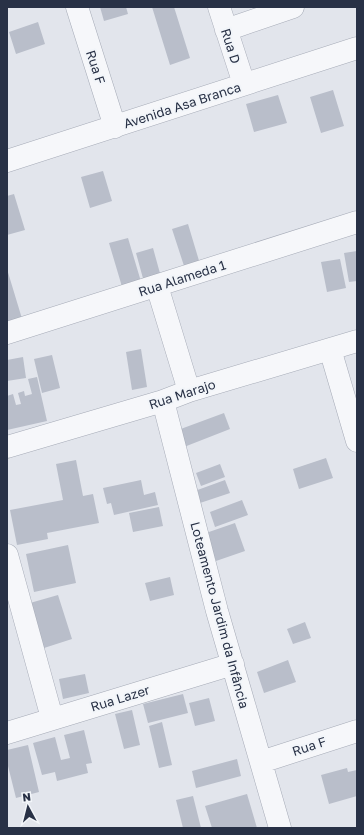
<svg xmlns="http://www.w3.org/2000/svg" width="364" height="835" font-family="'Golos Text',sans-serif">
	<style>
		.building { fill: #b9beca }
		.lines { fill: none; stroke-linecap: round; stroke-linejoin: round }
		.minor-casing { stroke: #a6abb7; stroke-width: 23 }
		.minor { stroke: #f6f7fa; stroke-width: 22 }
		.labels { text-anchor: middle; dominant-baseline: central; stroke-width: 4; stroke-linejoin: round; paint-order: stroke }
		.street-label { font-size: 13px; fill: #283146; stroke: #f2f5f9 }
	</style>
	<rect width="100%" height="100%" fill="#e2e5ec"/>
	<path class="building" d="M100,7h26l2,7 -24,7z
		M152,7h22l16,51 -20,7z
		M38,22l7,22 -29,10 -7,-22z
		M333,90l11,36 -23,7 -11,-36z
		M278,95l9,28 -33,9 -8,-28z
		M103,171l9,30 -22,7 -9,-31z
		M14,194l11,36 -18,5v-39z
		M188,224l12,40 -15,5 -13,-40z
		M128,238l14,47 -19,5 -14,-47z
		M153,248l8,29 -17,5 -8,-29z
		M357,251v30l-8,1 -5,-29z
		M340,259l6,29 -19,4 -6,-30z
		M7,269l16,53 -16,4z
		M141,349l6,38 -15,3 -6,-38z
		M52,355l8,33 -18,5 -8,-34z
		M23,357l3,21 -19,3v-21z
		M37,377l10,44 -40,9v-34l6,-2 3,11 5,-1 -3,-11 6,-2 1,5 7,-2 -4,-15z
		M224,413l6,16 -46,18 -6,-17z
		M326,458l7,20 -34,11 -6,-20z
		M76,460l7,36 10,-2 6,29 -52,10 1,6 -31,6 -7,-35 53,-10 -7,-36z
		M220,464l5,13 -24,9 -5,-13z
		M141,480l3,15 11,-3 3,13 -44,10 -3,-12 -4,1 -4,-16z
		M225,480l5,13 -33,11 -5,-12z
		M242,500l6,15 -33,12 -5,-15z
		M159,507l4,19 -30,6 -4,-19z
		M235,523l10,28 -29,10 -10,-28z
		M68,545l8,38 -42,9 -8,-38z
		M170,577l4,18 -24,6 -5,-18z
		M58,595l14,44 -28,9 -14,-45z
		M305,622l6,16 -18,6 -6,-15z
		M288,660l8,22 -32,11 -7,-21z
		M85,674l4,19 -26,6 -4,-20z
		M183,694l5,19 -40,10 -5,-19z
		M209,698l6,23 -20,5 -6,-23z
		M132,710l8,35 -16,4 -9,-35z
		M162,722l10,43 -13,3 -10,-42z
		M84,730l8,33 -6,1 2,9 -31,8 -2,-9 -13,3 -9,-32 22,-6 6,23 9,-2 -6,-23z
		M28,745l11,47 -23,6 -9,-36v-12z
		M237,759l4,17 -45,12 -4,-17z
		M347,768l1,4 9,-2v26l-28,8 -8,-29z
		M247,794l10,34h-45l-7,-22z
		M193,796l8,32h-18l-7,-28z"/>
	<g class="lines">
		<defs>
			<path id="minor" d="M77,7l38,120
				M219,7l25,77
				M226,30l67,-23
				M7,161l350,-113
				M157,286l32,105
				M7,333l350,-111
				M330,349l27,92
				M163,401l54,210 63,217
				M7,447l156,-46 26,-10 168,-50
				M7,555l45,163
				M7,733l226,-69
				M261,762l96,-31"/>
		</defs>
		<use href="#minor" class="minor-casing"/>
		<use href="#minor" class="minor"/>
	</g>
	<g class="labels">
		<g class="street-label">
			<text transform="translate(231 46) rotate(72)">Rua D</text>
			<text transform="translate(96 67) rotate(72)">Rua F</text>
			<text transform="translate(182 105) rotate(-18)">Avenida Asa Branca</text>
			<text transform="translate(182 278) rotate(-18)">Rua Alameda 1</text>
			<text transform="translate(182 394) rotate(-18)">Rua Marajo</text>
			<text transform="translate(220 615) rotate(75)">Loteamento Jardim da Infância</text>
			<text transform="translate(120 698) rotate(-17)">Rua Lazer</text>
			<text transform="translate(309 746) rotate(-18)">Rua F</text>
		</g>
	</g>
	<rect width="364" height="835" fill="none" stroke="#283146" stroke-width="16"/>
	<g transform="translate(28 807) rotate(353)" stroke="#f2f5f9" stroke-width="3" paint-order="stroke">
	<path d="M0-3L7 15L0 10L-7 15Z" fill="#283146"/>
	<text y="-6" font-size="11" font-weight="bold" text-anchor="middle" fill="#283146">N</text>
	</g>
</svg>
